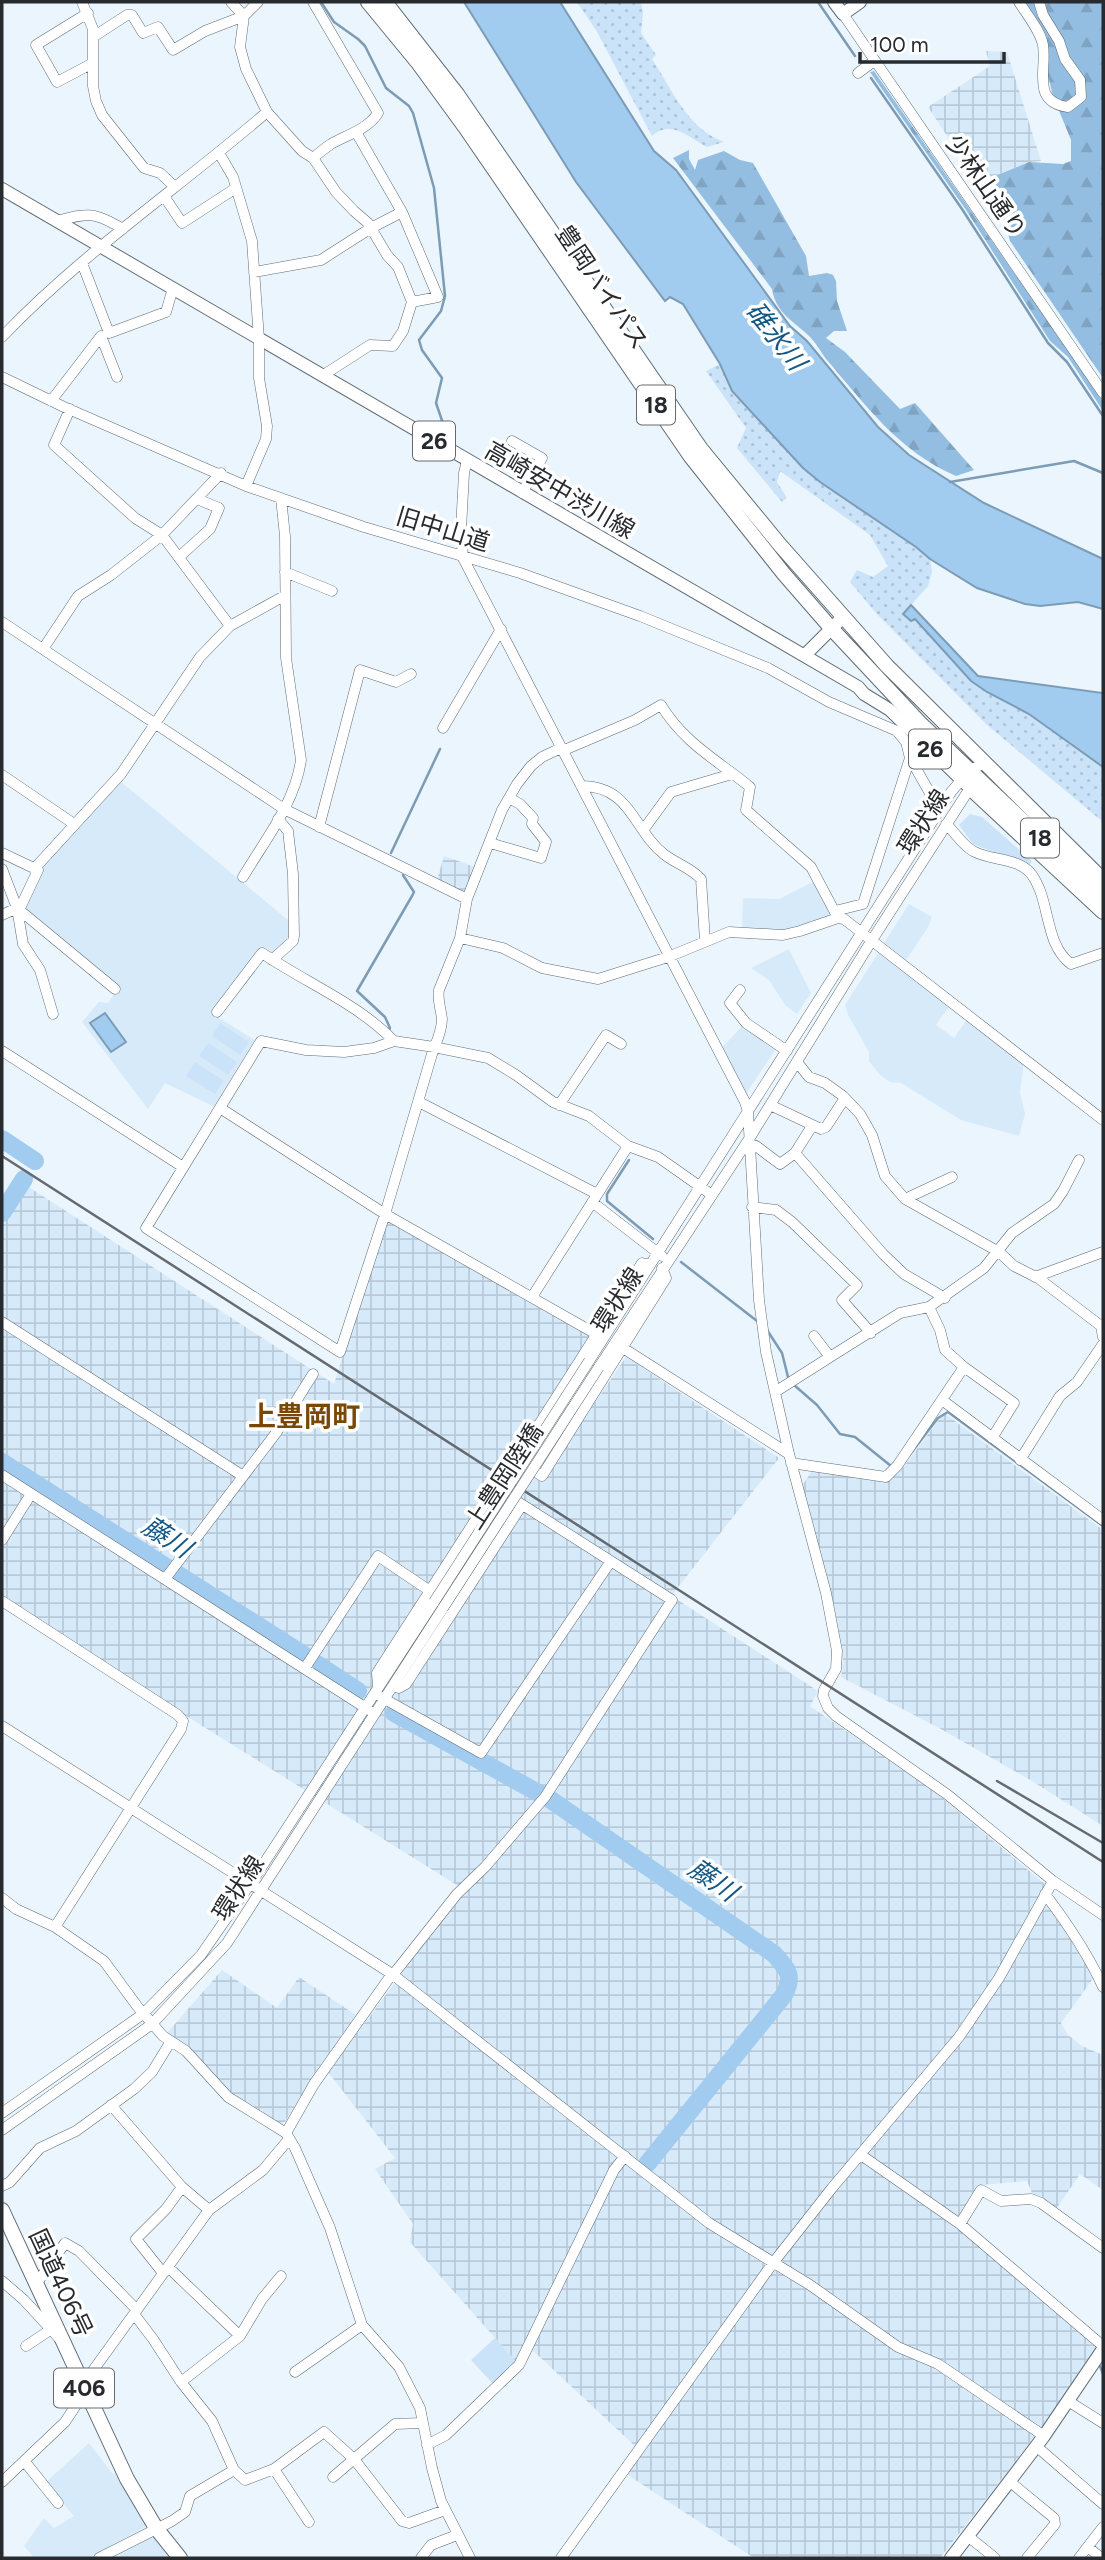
<svg xmlns="http://www.w3.org/2000/svg" width="1105" height="2560" font-family="Figtree,'Noto Sans JP',sans-serif">
	<style>
		.built { fill: #d7eafa }
		.industrial { fill: url(#industrial-grid) }
		.grass { fill: url(#grass-dots) }
		.forest { fill: url(#forest-firs) }
		.green { fill: #cbe3f8 }
		.water { fill: #a1ccf0; stroke: #7c9cb6; stroke-width: 2 }
		.lines { fill: none; stroke-linecap: round; stroke-linejoin: round }
		.stream { stroke: #7c9cb6; stroke-width: 2.5 }
		.river { stroke: #a1ccf0; stroke-width: 18 }
		.minor-casing { stroke: #616c75; stroke-width: 11 }
		.major-casing { stroke: #616c75; stroke-width: 14 }
		.highway-casing { stroke: #616c75; stroke-width: 16 }
		.minor { stroke: #fff; stroke-width: 10 }
		.major { stroke: #fff; stroke-width: 12 }
		.highway { stroke: #fff; stroke-width: 14 }
		.rail { stroke: #656a70; stroke-width: 2.5 }
		.minor-bridge-casing { stroke: #616c75; stroke-width: 11; stroke-linecap: butt }
		.minor-bridge { stroke: #fff; stroke-width: 10 }
		.labels { text-anchor: middle; dominant-baseline: central; stroke-width: 7; stroke-linejoin: round; paint-order: stroke }
		.shield { fill: #fff; stroke: #686b6d; stroke-width: 2 }
		.shield-label { font-size: 23px; font-weight: bold; fill: #272b2f }
		.street-label { font-size: 24px; fill: #272b2f; stroke: #fff }
		.water-label { font-size: 26px; font-style: italic; fill: #145885; stroke: #fff }
		.quarter-label { font-size: 28px; font-weight: bold; fill: #7b4705; stroke: #fff }
	</style>
	<defs>
		<pattern id="industrial-grid" width="8" height="8" patternUnits="userSpaceOnUse" patternTransform="scale(1.75)"><rect width="8" height="8" fill="#d7eafa"/><path d="M0 4h8M4 0v8" fill="none" stroke="#b9c9d7"/></pattern>
		<pattern id="grass-dots" width="8" height="8" patternUnits="userSpaceOnUse" patternTransform="scale(1.75)"><rect width="8" height="8" fill="#cbe3f8"/><path d="M2 2h.1M6 6h.1" fill="none" stroke="#aec3d5" stroke-width="1.8" stroke-linecap="round"/></pattern>
		<pattern id="forest-firs" width="22" height="20" patternUnits="userSpaceOnUse" patternTransform="scale(1.75)"><rect width="22" height="20" fill="#93bee1"/><path d="M5 1l3.5 6h-7zM16 11l3.5 6h-7z" fill="#7fa3c1"/></pattern>
	</defs>
	<rect width="100%" height="100%" fill="#ebf5fd"/>
	<path class="built" d="M120,781l168,139 2,15 -7,10 -10,9 -10,-6 -50,66 43,27 -41,66 -50,-24 -17,26 -66,-87 17,-20 9,1 10,-14 -91,-76 -2,-8 18,-35 -4,-2z
		M817,880l16,36 -51,16 -40,-3 1,-31 36,1z
		M909,904l23,13 -5,12 -21,31 -22,-17z
		M789,949l22,44 -14,21 -12,-9 -16,-25 -18,-12z
		M880,950l71,54 -15,21 18,13 14,-20 56,43 -4,31 5,22 -6,22 -58,-16 -60,-37 -11,-1 -10,-7 -11,-14v-9l-21,-37 -3,-10z
		M743,1025l33,24 -31,46 -25,-45z
		M89,2443l24,31 5,-3 28,50 -1,6 -57,31h-54l-10,-12 20,-28 10,10 20,-12 -29,-33z
		M155,2534l18,24h-51l-4,-5z"/>
	<path class="industrial" d="M986,51l21,1 34,109 -12,1 -36,15 7,27 -5,5 -67,-102 62,-41z
		M444,856l31,11 -10,25 -4,1 -24,-13z
		M24,1184l310,200 52,-165 204,117 -79,123 30,22 85,-124 153,101 -110,141 -131,199 -78,89 -272,-170 -186,-121v-376z
		M944,1413l159,117v296l-71,-45 -93,-53 -98,-51 2,-16 -1,-15 -12,-59 -28,-101 11,-17 70,12 15,-7z
		M678,1600l140,91 -8,15 124,85 112,94 49,91 -34,47 7,12 14,11 21,9v135l-23,-16 -24,35 -22,-11 -7,-17 -46,4 -23,35 129,115 3,9 6,2 -52,79 -104,133h-186l-126,-83 7,-29 -106,-99 -10,18 -109,-123 3,-18 -38,-55 20,-11 -67,-86 131,-175 87,-94z
		M222,1970l55,38 22,-31 57,38 -40,56 -31,51 -5,1 -52,-31 -41,-45 -12,-9h-4l-3,-6z"/>
	<path class="grass" d="M577,2h64l2,11 -2,20 15,22 -4,4c21,32 35,69 72,83l-17,5c-19,-10 -36,-28 -55,-11l-56,-106z
		M720,364l12,28 71,76 69,50 44,29 14,12 2,13 -4,14 -24,27 11,6 56,62 58,33 74,53v55l-117,-98 -110,-111 -26,-31 7,-12 16,7 15,-11 -18,-31 -90,-64 -3,11 10,16 -5,4 -45,-54 9,-20 -40,-57z"/>
	<path class="forest" d="M1024,2h79v376l-93,-137 -17,-64 36,-15 34,2 8,-3v-21l-18,-44 -6,-24 -1,-29z
		M874,71l228,329 1,11 -35,-54 -18,-16 -84,-131 -96,-138z
		M689,150v9l6,11 3,-10 26,-9 16,9 13,3 53,93 3,20 18,-3 6,2 3,6 1,20 10,30h-13l-8,7 19,14 55,57 15,-6 59,67 -18,6c-58,-25 -90,-71 -130,-117 -5,-7 -10,-16 -16,-22 -16,-16 -34,-23 -38,-48l-99,-131z"/>
	<path class="green" d="M970,814l12,3 50,44 -3,5 -56,-22 -14,-19z
		M220,1023l29,19 -9,13 -28,-19z
		M208,1043l29,19 -9,13 -29,-19z
		M195,1062l29,19 -9,13 -29,-18z
		M495,2338l22,25 -22,23 -24,-26z"/>
	<path class="water" d="M464,2h96l94,149 22,19 114,156 17,15 71,86 31,28 75,48 119,56v50l-25,-7 -38,4 -15,-2 -48,-16 -47,-29 -14,-12 -96,-65 -17,-14 -71,-77 -12,-27 -37,-60 -13,-7 -5,4 -89,-119z
		M911,605l67,71 125,17v74l-74,-53 -42,-22 -16,-11 -56,-62 -4,2 -8,-7z
		M105,1013l21,29 -15,10 -21,-29z"/>
	<g class="lines">
		<path class="stream" d="M321,2l13,20 24,17 7,7 21,42 23,18 4,7 21,75 11,108 -4,15 -22,29 3,10 20,28 -6,25 12,35
			M818,2l37,54
			M871,78l91,131 86,134 19,19 36,54
			M950,482l124,-21 29,12
			M391,853l49,-104
			M388,1031l2,-3 -5,-11 -28,-26 55,-95 2,-4 -11,-17
			M629,1160l-22,34v7l46,38
			M681,1262l76,59
			M767,1330l15,23 7,28
			M794,1385l23,20 23,29 15,3 36,29
			M911,1453l27,-35 10,-6 155,114
			M1100,2366l3,8"/>
		<path class="river" d="M2,1139l33,22
			M2,1213l22,-34
			M2,1462l302,193
			M317,1664l41,27
			M394,1713l157,87 223,154c14,16 20,21 10,41l-137,169"/>
		<defs>
			<path id="minor" d="M82,2l11,27v57l3,15 6,14 42,53 16,5 15,14
				M258,2l-14,14 -4,31 6,22 21,43 35,39 11,7 23,34 18,19 14,12 19,32 11,12 14,35 -9,29 -10,15 -23,-1 -48,31
				M313,2l65,111c-10,16 -31,22 -47,31 -6,4 -12,9 -18,14
				M1019,2c8,13 21,28 24,43 4,25 -12,57 25,62l13,-10 -1,-17 -15,-21 -6,-18 -16,-26 -4,-13
				M88,13l-52,32 21,37 36,-19
				M843,14l260,379
				M93,37l34,-22h5l11,18 15,-6 15,23 32,-19 39,-15 -13,-14
				M858,73l16,-12
				M356,132l46,80 36,85 -26,5
				M219,153l14,24 19,64 7,98v39l8,48 -1,13 -20,47
				M164,196l18,27 54,-35
				M56,221c33,-8 37,-10 67,8
				M82,263l27,70 57,-21 7,-24
				M254,272l67,-12 50,-32 31,-16
				M2,337c80,-84 177,-149 265,-225
				M2,377l62,30 182,79 118,41 156,46 120,43 128,52 61,34 68,29 9,11 4,16 25,44 7,4
				M51,401l50,-65 16,41
				M70,409l-16,36 81,73 27,17 68,91
				M512,441l30,17 -20,35
				M467,460l-3,13 -3,56 2,29 282,544 3,10 11,188 7,52 23,102 37,139 11,58 -1,18 -12,21 -1,6 5,12 8,8 112,79 105,86 50,34
				M179,557l31,-28 9,-21 -22,-9
				M285,572l47,19
				M2,622l282,187 183,90
				M43,649l35,-53 33,-21 51,-40 59,-62
				M443,728l58,-99
				M561,748l-19,9 -11,9 -14,18 -15,26 -35,89 -7,39 -21,52c-2,10 2,19 3,29 0,12 -6,24 -10,35l-47,160 -45,138 -194,-124 115,-187 45,9 38,2 30,-4 20,-7 40,6 54,11 28,17 37,27 36,14 39,30 30,11 54,38
				M562,751l73,-31 26,-15c23,38 56,55 89,82l-4,23 65,57 27,51
				M2,775l72,49
				M581,786c51,0 52,45 84,69 12,9 26,13 36,24l4,62
				M946,824c9,8 16,21 27,27 17,10 46,6 59,24 19,27 12,69 39,89l32,-11
				M319,827l41,-157 36,12 15,-8
				M644,829l27,-37 61,-18
				M490,843l51,15 5,-16 -14,-18 1,-6 -13,-14 -11,-6
				M2,853l36,17 -17,36 -19,9
				M2,869l15,39 6,36 17,26 13,44
				M34,869l87,-95 79,-117 30,-31 54,-30
				M243,877c22,-37 52,-74 58,-117l-15,-102 -1,-122 -4,-38
				M17,908l98,81
				M835,911l28,-7 47,-146
				M460,938l43,10 39,20 56,11 70,-22 61,-25 54,3 17,-4 38,-13 6,1 259,201
				M272,960l21,-19 1,-5 -1,-62 -5,-43 -10,-12
				M740,990l-10,13 16,20 41,28
				M217,1012l45,-59c44,30 95,50 132,88
				M2,1051l181,116
				M797,1062l12,15 16,6 18,13 17,18 12,21 13,41 20,23 94,53 15,14 24,12 63,48 2,11
				M419,1102l178,92
				M559,1105l47,-70 15,9
				M770,1105l51,24 5,-2 19,-29
				M220,1108l165,106 211,120
				M749,1151l7,-5 24,18 15,-11 17,-27
				M795,1153l88,101 21,20 41,24
				M905,1199l47,-22
				M592,1202l70,54
				M752,1207l24,3 16,12 65,63 -15,15 29,33
				M650,1265l-8,-2 -125,196 25,17 124,-198 -4,-10
				M1035,1277l68,-25
				M532,1297l96,-151
				M929,1307l11,23 5,20 19,17 50,36 -22,35
				M2,1322l241,154
				M814,1336l16,21 70,-44 29,-6 55,-39 28,-35 42,-29 9,-13 16,-31
				M623,1348l166,106
				M589,1361l362,-569 18,-21 15,-8
				M599,1367l150,-228 123,-199 100,-155
				M775,1392l55,-35
				M942,1400l161,120
				M1020,1460l40,-64 17,-14 26,-38
				M791,1463l95,14 11,-11 67,-99
				M2,1475l367,235
				M2,1540l29,-46
				M165,1579l111,-146 37,-59
				M2,1601l176,114 5,6 -2,8 -126,198
				M305,1668l73,-112 52,35
				M393,1686l6,2 7,-4 116,-179
				M381,1697l100,56 130,-192
				M2,1726l390,248 317,249 101,62 88,62 40,17 106,72
				M1045,1894c22,29 43,60 58,93
				M2,1898l14,11 39,18 49,34 33,45 26,30 23,15 42,46 58,36 9,15 35,80 32,97 37,42 21,41 12,60 9,33 29,57
				M111,2105l71,82 27,23
				M2,2113l141,-99 58,-59 58,-84 175,-269
				M2,2130l150,-106 75,-81 216,-335
				M286,2133l28,-49 78,-110 4,-3 61,-77 28,-27 60,-70 127,-197 -176,-112 -119,185 1,13
				M861,2155l99,69 143,122
				M2,2186l8,-4 30,-34 36,-17 58,-42 18,-17 19,-31
				M960,2224l21,-34 20,11 30,-2 10,4 62,45
				M168,2267l72,69
				M163,2273l-27,-34 30,-30 16,-22
				M2,2281l22,19 34,37
				M34,2282l5,-2 26,-37 14,8 58,59
				M134,2314l19,25 28,43 31,39 22,49 11,10 29,-11 50,-37 30,27 48,62 7,2 36,-13
				M26,2346l24,-16
				M295,2372l67,-47
				M81,2380l8,-4 120,-166 54,-40 26,-31
				M181,2382l59,-46 22,-37 19,-23
				M1068,2401l35,22
				M427,2445l19,-10 73,-70 95,-195 11,-14
				M1036,2446l67,58
				M25,2462l33,41
				M274,2469l35,53
				M333,2477l62,-53 27,-1
				M1009,2481l45,37 1,6 -28,34
				M2,2482l63,-60 21,-32
				M969,2537l26,21
				M1088,2547l13,11
				M99,2558l73,-37 13,-9 5,-16 44,-26
				M421,2558l10,-13 26,-10
				M561,2558l212,-295 59,-75 127,-151 40,-59 54,-97
				M1079,2558l24,-31"/>
			<path id="major" d="M834,2l9,12 17,-12
				M2,189l856,498 6,7 26,16 80,78
				M805,655l38,-38
				M951,2558l93,-122 59,-87"/>
			<path id="highway" d="M368,2l51,62 46,63 226,330 93,117 47,54 89,95 183,174
				M385,2l72,92 244,355 79,96 107,121 216,214
				M970,788l133,124
				M2,2210l125,269 29,49 24,30"/>
		</defs>
		<use href="#minor" class="minor-casing"/>
		<use href="#major" class="major-casing"/>
		<use href="#highway" class="highway-casing"/>
		<use href="#minor" class="minor"/>
		<use href="#major" class="major"/>
		<use href="#highway" class="highway"/>
		<path class="rail" d="M2,1156l1101,706
			M997,1781l106,62"/>
		<defs>
			<path id="minor-bridge" d="M434,1602l155,-241
				M443,1608l156,-241"/>
		</defs>
		<use href="#minor-bridge" class="minor-bridge-casing"/>
		<use href="#minor-bridge" class="minor-bridge"/>
	</g>
	<g class="labels">
		<g class="shield">
			<rect x="637" y="385.5" width="38" height="39" rx="5"/>
			<rect x="413" y="421.5" width="42" height="39" rx="5"/>
			<rect x="909" y="729.5" width="42" height="39" rx="5"/>
			<rect x="1021" y="818.5" width="38" height="39" rx="5"/>
			<rect x="54" y="2368.5" width="60" height="39" rx="5"/>
		</g>
		<g class="shield-label">
			<text x="656" y="405">18</text>
			<text x="434" y="441">26</text>
			<text x="930" y="749">26</text>
			<text x="1040" y="838">18</text>
			<text x="84" y="2388">406</text>
		</g>
		<g class="street-label">
			<text transform="translate(986 186) rotate(55)">少林山通り</text>
			<text transform="translate(602 287) rotate(56)">豊岡バイパス</text>
			<text transform="translate(560 490) rotate(30)">高崎安中渋川線</text>
			<text transform="translate(443 529) rotate(17)">旧中山道</text>
			<text transform="translate(923 822) rotate(-57)">環状線</text>
			<text transform="translate(617 1300) rotate(-57)">環状線</text>
			<text transform="translate(504 1476) rotate(-57)">上豊岡陸橋</text>
			<text transform="translate(238 1888) rotate(-57)">環状線</text>
			<text transform="translate(61 2283) rotate(65)">国道406号</text>
		</g>
		<g class="water-label">
			<text transform="translate(776 336) rotate(52)">碓氷川</text>
			<text transform="translate(167 1537) rotate(33)">藤川</text>
			<text transform="translate(713 1880) rotate(35)">藤川</text>
		</g>
		<g class="quarter-label">
			<text x="304" y="1416">上豊岡町</text>
		</g>
	</g>
	<rect width="1105" height="2560" fill="none" stroke="#272b2f" stroke-width="7"/>
	<path d="M860 52v10h144v-10" fill="none" stroke="#272b2f" stroke-width="3.5"/>
	<text x="870" y="52" font-size="21" fill="#272b2f" stroke="#ffffff" stroke-width="5" paint-order="stroke">100 m</text>
</svg>
